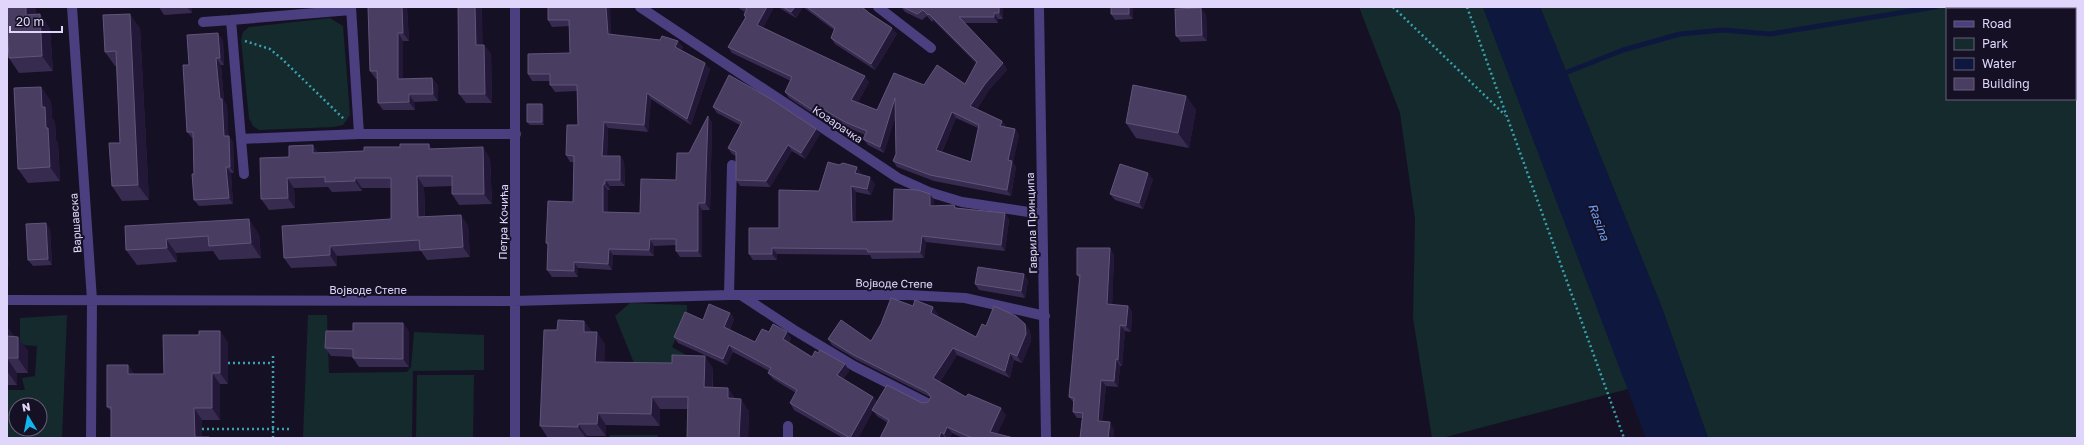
<svg xmlns="http://www.w3.org/2000/svg" width="2084" height="445" font-family="'Golos Text',sans-serif">
	<style>
		.green { fill: #142a2d; fill-rule: evenodd }
		.water { fill: #0e183f }
		.lines { fill: none; stroke-linecap: round; stroke-linejoin: round }
		.stream { stroke: #0e183f; stroke-width: 5 }
		.path { stroke: #38a3ae; stroke-width: 2.5; stroke-dasharray: 2 3; stroke-linecap: butt }
		.minor { stroke: #4b3f7f; stroke-width: 10 }
		.wall { fill: #382b50; fill-rule: evenodd }
		.shaded-wall { fill: #231837 }
		.building { fill: #4a3d62; stroke: #61557a; fill-rule: evenodd }
		.labels { text-anchor: middle; dominant-baseline: central; stroke-width: 4; stroke-linejoin: round; paint-order: stroke }
		.street-label { font-size: 11px; fill: #e0d6fc; stroke: #161024 }
		.water-label { font-size: 12px; font-style: italic; fill: #6ba0f4; stroke: #161024 }
	</style>
	<rect width="100%" height="100%" fill="#161024"/>
	<path class="green" d="M1359,7h124l145,382 -186,49h-10l-19,-120 2,-99 -15,-106z
		M1540,7h537v431h-369l-46,-130zM1947,9h128v90h-128z
		M330,18l13,8 7,89 -7,10 -10,2 -74,3 -6,-4 -4,-8 -8,-78 2,-8 6,-5z
		M630,303l57,2v10l-15,32 14,8 -10,14 -40,-1 -21,-52z
		M67,315l-5,123h-55v-48h18l-3,-12 13,-2 2,-30 -17,-1v-27zM16,405h24v24h-24z
		M308,315h19l2,58 78,-1 4,-5 3,-35 70,3v35l-71,1 -1,67h-109z
		M417,375h57l-1,63h-57z
		M610,435h48v3h-48z"/>
	<path class="water" d="M1483,7h57l122,301 46,130h-62z"/>
	<g class="lines">
		<path class="stream" d="M1560,75l63,-25 57,-16 43,-4 47,4 165,-27"/>
		<path class="path" d="M1393,7l112,108
			M1467,7l157,431
			M245,41l25,8 12,10 63,61
			M228,363h45
			M202,429h87
			M273,438v-84"/>
		<path class="minor" d="M72,7l20,293 -1,138
			M351,7l8,127h157
			M640,7l258,171 31,14 33,10 80,12
			M878,7l53,41
			M1039,7l7,431
			M351,10l-120,10 10,119 118,-5
			M203,22l28,-2
			M241,139l3,35
			M729,295l3,-130
			M741,295l53,35 60,36 75,38
			M7,300l507,1 215,-6h179l57,3 80,18
			M515,438v-431
			M788,438v-12"/>
	</g>
	<path class="wall" d="M35,7l1,8 4,-1 10,15 3,42 -34,2 -10,-15z
		M159,7h32l1,6 -28,2z
		M368,7h42h-3l2,34h-6v38l29,-1 6,8v15l-24,1 1,8h-32l-5,-7 -1,-24h-1l-6,-8z
		M458,7h24v38h2l7,9 1,49h-26l-7,-9z
		M548,7l64,28 71,12 -2,3 29,19 -19,56 -40,-26 -3,33 -40,-4 -1,28h13l4,6 1,24h-15v4h-2v22l32,1 36,-33 13,-27 23,-31 -2,88h-8v47h-22l-4,-6v-6l-22,1v10l-41,-1 -1,15 -34,-2v9h-26l-5,-7 1,-24 -2,-3 27,-41 1,-40h-4l-4,-7 12,-30 -1,-34 -22,1 -5,-7v-4h-18l-4,-7 42,-21v-27l-18,1 -4,-7z
		M738,7h36l-11,20 106,55 -11,20 19,8 47,-25 41,-1 11,-21 -43,-43 -1,2 -5,-6 -5,4 -17,-8 -4,-5h102v12h-5v4h-34l39,40 4,7 -18,20 -12,19 25,12 4,6 9,2 4,6 -6,27 3,5 -5,29 -77,-15 -37,-14 -4,-6 3,-7 -1,-37 -11,36 -16,-8 -5,-6 2,-4 -14,-6 -21,-12 -3,6 -38,-25 -4,-6 6,-11 -59,-28 -4,-6 17,-29 -1,-3 1,-3 -5,-3zM956,118l22,10 -7,34 -29,-10z
		M778,7h84l35,27 -22,36 -40,-26 -4,-6 3,-8 -31,-23 -7,11z
		M1133,7v12l-18,1 -4,-6z
		M1206,14l1,27 -26,1 -5,-6z
		M140,28l9,172 -27,1 -10,-15 8,-43 -4,-77h-1l-10,-14z
		M223,40l1,25h-3l3,36 3,4 1,31 5,6 1,31h-3l2,31 -34,2 -5,-6v-26l-1,-36h-1l-5,-6 2,-67z
		M41,87l10,15 1,16 3,4 1,18 2,3 2,38 -32,2 -10,-14z
		M1186,96l10,14 -7,38 -53,-10 -10,-15z
		M542,104l2,3v18h-14l-3,-3z
		M713,107l107,27 -15,25 -13,-8 -22,36 -30,-1 -4,-6v-24l-4,-2 -4,-6 12,-23 -23,-12z
		M429,144l3,5 58,9 2,46 -33,1 -7,-11v-8l-28,1 1,30 43,8 2,32 -43,3 -6,-9 -84,5v10l-46,2 -7,-10 107,-39v-31h-29v3l-30,1 -4,-5 -34,1 1,20 -26,2 -8,-11 28,-42 29,-4 46,-2z
		M862,174l-1,1 14,9 -4,11 -15,-3v29h37l41,-21v6l20,-1 3,3 48,5 4,7 -4,31 -79,-9 -2,16 -52,1 -2,-4 -93,-1v6h-24l-4,-6 30,-26 40,-37z
		M1153,179l-10,30 -28,-9 -5,-6z
		M125,226l134,8 2,24 -42,2 -6,-9 -37,2 1,9 -40,3 -11,-15z
		M50,229l2,36 -19,1 -5,-6z
		M1110,248l4,7 -2,50 16,1 4,6 -1,20 -6,-1 -3,35h-2l-2,21 -12,-1 -4,36 12,7 -1,9h-33l2,-20h-5l-4,-6 1,-9 -5,-6 10,-119 -2,-3z
		M1024,274l4,7 -3,17 -46,-8 -4,-6z
		M913,306l25,8 -1,2 39,21 10,-11 39,-2 5,7 1,10 -9,22 -8,-3 -4,18 -53,-23 -17,27 26,15 40,18 -9,19 17,4h-51l-11,-5 -2,5h-70l8,-15 -11,-7 -4,-5 -15,27h-15l-49,-28 -4,-7 6,-10 -23,-14 -5,-6 1,-2 -36,-19 -6,13 -49,-22 -4,-6 29,-17 27,-7 4,6 -4,11 25,12 14,-10 22,6 -2,5 23,14 6,-4 27,11 4,7 -6,8 30,18 4,5 45,1 6,-1 2,-5 -73,-37 -25,-15 -4,-6 43,2z
		M584,321l8,11 13,12 -1,19 109,5v19l23,12 13,12 -1,27h-61l1,-29h-28v17l-54,-1v11h-19v2h-39l-8,-12 17,-96z
		M403,323l6,9v35h-50l-6,-9v-1l-22,-1 -6,-8 28,-17z
		M7,327l7,9 14,15v22h-11v12h-10z
		M228,342v42h-8v36h-18v17l-91,1v-27l-4,-4 21,-42 6,9h30z"/>
	<path class="shaded-wall" d="M26,7h9l2,23 -11,-15z
		M187,7h4l1,6z
		M402,7h5l2,34 -6,-8z
		M475,7h7l1,47 -7,-9z
		M606,7h4l2,34 -4,-7z
		M767,7h7l-12,24 -5,-6z
		M795,7h8l-7,11 -5,-6z
		M999,7h4v12l-4,-6z
		M1129,7h4v12l-4,-5z
		M1201,8l5,6 1,27 -5,-6z
		M994,13l4,6v4l-4,-6z
		M40,14l10,15 3,42 -11,-15z
		M130,14l10,14 9,172 -11,-15z
		M892,28l5,6 -22,36 -4,-6z
		M218,33l5,7 1,25 -4,-7z
		M398,33l5,8v46l-5,-8z
		M678,41l5,6 -3,6 -5,-6z
		M484,45l7,9 1,49 -7,-9z
		M216,58l5,7 3,36 3,4 2,38 -5,-7z
		M705,63l5,6 -19,56 -4,-6z
		M1003,63l4,7 -18,20 -14,22 -5,-6 15,-22z
		M865,76l4,6 -13,24 -5,-6z
		M432,78l6,8v15l-5,-7z
		M41,87l10,15 1,16 3,4 1,18 2,3 2,38 -10,-14 -4,-39 -4,-21z
		M647,93l4,6 -3,33 -4,-7z
		M409,94l5,8 1,8 -6,-8z
		M1186,96l10,14 -7,38 -11,-15z
		M895,98l5,6 -16,49 -4,-6z
		M542,104l2,3v18l-2,-3z
		M826,111l4,6 -3,6 -4,-6z
		M952,112l4,6 -16,38 -4,-6z
		M708,116l4,6 -2,88 -5,-7z
		M1002,121l4,6 -6,-1z
		M604,122l4,6 -1,34 -5,-6z
		M816,129l4,5 -15,25 -4,-6z
		M1015,129l4,6 -6,27 3,5 -5,29 -4,-6 1,-30z
		M229,136l4,6 1,31 -4,-6z
		M429,144l7,10 -7,-5z
		M313,145l7,10 -7,-2z
		M788,145l4,6 -22,36 -4,-6z
		M483,147l7,11 2,46 -8,-10z
		M620,156l4,6 1,24 -5,-6z
		M226,167l5,6 2,31 -4,-6z
		M857,167l5,7 -2,5 -5,-6z
		M1148,173l5,6 -10,30 -4,-6z
		M417,176l7,11 1,41 -7,-11z
		M870,177l5,7 -4,11 -4,-6z
		M287,178l7,10 1,20 -7,-10z
		M355,178l7,10v3l-7,-10z
		M605,180l5,6v4l-5,-6z
		M603,184l5,6v29l-5,-7z
		M851,186l5,6v36l-4,-6z
		M930,194l4,6v12l-4,-6z
		M698,203l4,7v47l-4,-6z
		M1005,213l4,7 -4,31 -4,-6z
		M461,215l7,10 2,32 -7,-10z
		M249,219l10,15 2,24 -10,-15z
		M46,223l4,6 2,36 -4,-6z
		M922,236l4,6 -2,16 -4,-6z
		M166,239l10,14 1,9 -10,-14z
		M650,239l4,7v10l-5,-6z
		M7,245l2,21 -2,-2z
		M330,246l7,10v10l-7,-11z
		M772,248l5,6v6l-5,-6z
		M1110,248l4,7 -2,55 -5,-6z
		M609,249l4,6 -1,15 -4,-6z
		M574,262l4,6v9l-4,-6z
		M1024,274l4,7 -3,17 -4,-7z
		M1128,306l4,6 -1,20 -5,-6z
		M933,307l5,7 -2,6 -5,-7z
		M730,313l4,6 -6,15 -4,-7z
		M584,321l9,12 -9,-1z
		M403,323l6,9v35l-6,-8z
		M1025,324l5,7 1,10 -9,22 -5,-7z
		M1120,325l5,6 -3,35 -4,-6z
		M7,327l8,11 -8,2z
		M220,331l8,11v42l-8,-11z
		M597,332l8,12 -1,30 -9,-12z
		M787,332l4,6 -4,8 -4,-7z
		M18,337l10,14v22l-10,-15z
		M729,345l4,7 -6,13 -4,-6z
		M953,348l4,7 -19,30 -5,-7z
		M1010,353l4,7 -4,18 -5,-7z
		M705,356l8,12 -1,31 -8,-12z
		M7,358l10,15v12l-10,-14z
		M1116,359l4,7 -2,21 -4,-6z
		M845,364l4,7 -8,11 -4,-7z
		M128,365l8,11 -8,-2z
		M212,373l8,11v36l-8,-12z
		M1101,380l5,6 -4,42 -4,-7z
		M728,388l9,12 -9,-2z
		M652,397l8,12v17l-9,-12z
		M873,397l5,6 -6,7 1,1 -15,27h-8z
		M741,399l8,12 -1,27h-9z
		M194,408l8,12v18l-7,-1z
		M1001,408l5,7 -11,23 -5,-6z
		M598,413l8,12v11l-9,-12z
		M1110,422l4,7 -1,9h-5z
		M578,424l9,12v2h-1l-8,-11z
		M947,427l5,6 -2,5h-3l-3,-4z
		M941,432l4,6h-6z"/>
	<path class="building" d="M7,7h19v8l14,-1 2,42 -33,2 -2,-32z
		M368,7h34l1,26h-5v46l34,-1 1,16h-24v8l-31,1 -1,-32h-7z
		M458,7h17l1,38h8l1,49h-26z
		M548,7h58l2,27 52,6 2,-4 16,5 -3,6 30,16 -18,56 -40,-26 -3,32 -40,-3 -2,34h18v24h-15v4h-2v28l37,1 1,-34 35,1 1,-27h12l19,-37 -3,87h-7v48h-22v-12h-26l-1,11 -40,-1 -1,15 -34,-2v9l-27,-1 1,-27h-2l2,-42 25,1 1,-46 -8,-1 1,-30h11l-1,-40h-27v-11h-22v-20l42,-1 -1,-33h-21z
		M744,7h23l-10,18 108,51 -14,24 26,10 17,-37 30,12 13,-20 28,19 12,-22 -48,-48 -1,1 -5,-5 -6,4 -14,-7h96v6h-5v4h-35l44,46 -18,21 -15,22 32,15 -2,5 15,3 -7,31 4,1 -5,29 -77,-15 -37,-14 3,-7 -1,-56 -15,49 -17,-8 4,-8 -20,-8 -21,-12 -3,6 -38,-25 7,-15 -64,-30 18,-30 -2,-2 3,-6zM952,112l27,13 -8,37 -35,-12z
		M783,7h12l-4,5z
		M807,7h55l7,6 23,15 -21,36 -40,-26 4,-10z
		M1111,7h18v7h-18z
		M1201,8l1,27 -26,1 -1,-27z
		M130,14l8,171 -26,1 -3,-43h11l-4,-92 -11,1 -2,-37z
		M218,33l2,25h-4l2,22 2,19h2l2,37h5l1,31h-4l3,31 -35,2 -2,-26h2l-1,-42h-6l-4,-67h6l-2,-30z
		M729,75l42,24 45,30 -15,24 -13,-8 -22,36 -30,-1v-28l-8,-4 14,-26 -29,-15z
		M1133,85l53,11 -8,37 -52,-10z
		M41,87l1,20h3l1,21h2l2,39 -32,2 -4,-81z
		M527,104h15v18h-15z
		M400,144h29v5l54,-2 1,47h-32v-18h-35l1,41 43,-2 2,32 -43,3 -1,-10 -89,6v9l-46,3 -2,-32 109,-7v-41h-36v3l-30,1v-5l-38,1 1,20 -27,1 -1,-41 29,-1v-11l24,-1v8l51,-2v-4h36z
		M828,162l11,3 4,-2 14,4 -2,6 15,4 -3,12 -16,-3 1,36 41,-1 1,-32 24,1 12,4v12l24,-1 1,3 50,5 -4,32 -79,-9 -2,16h-52l-1,-3 -95,-1v6h-23v-26h30v-38l40,1z
		M1120,164l28,9 -9,30 -29,-9z
		M249,219l2,24 -42,3 -1,-10 -42,3 1,9 -41,2 -1,-24z
		M46,223l2,36 -20,1 -2,-36z
		M1077,248h33l-3,56 21,2 -2,20 -6,-1 -2,35 -2,-1 -2,22 -13,-1 -3,41 12,1 -2,16h-28l3,-25 -10,-1 1,-14 -5,-1 11,-122h-3z
		M978,267l46,7 -3,17 -46,-7z
		M891,298l22,8 2,-6 18,7 -2,6 45,24 6,-13 4,2 8,-20 22,10 9,8 1,10 -9,22 -7,-3 -5,18 -52,-23 -20,30 33,19 2,-3 33,14 -11,24 24,6h-42l-25,-11 -3,7 -3,-2 -2,6h-59l9,-18 -17,-10 15,-25 35,18 6,-1 3,-5 -4,-5 -75,-38 -24,-15 13,-19 30,21 10,-17z
		M709,304l21,9 -6,14 31,15 7,-13 7,3 4,-8 14,8 -4,7 29,18 3,-6 3,2 2,-3 25,14 -8,11 36,22 -23,41 -60,-35 7,-13 -29,-17 3,-5 -42,-23 -6,14 -49,-22 11,-25 18,8z
		M558,320l26,1v11h13l-2,30 77,1v-8l33,1 -1,31 24,1v10l13,1 -2,39h-52l1,-41h-36l-1,17 -53,-1 -1,11h-19v3l-38,-1 4,-96h13z
		M353,323h50v36l-50,-1v-9l-28,-1 1,-17h27z
		M199,331h21v42h-8v35h-18l1,29h14v1h-98v-31h-4v-42h21v9h36l-1,-39h36z
		M7,336l11,1v21h-11v2z"/>
	<g class="labels">
		<g class="street-label">
			<text transform="translate(838 124) rotate(34)">Козарачка</text>
			<text transform="translate(503 222) rotate(-89)">Петра Кочића</text>
			<text transform="translate(75 223) rotate(-94)">Варшавска</text>
			<text transform="translate(1031 223) rotate(-92)">Гаврила Принципа</text>
			<text transform="translate(894 283) rotate(1)">Војводе Степе</text>
			<text x="368" y="289">Војводе Степе</text>
		</g>
		<g class="water-label">
			<text transform="translate(1599 222) rotate(69)">Rasina</text>
		</g>
	</g>
	<rect width="2084" height="445" fill="none" stroke="#e0d6fc" stroke-width="16"/>
	<rect x="1946" y="8" width="130" height="92" fill="#161024" stroke="#675f7a"/>
	<rect x="1954" y="21" width="20" height="6" fill="#4b3f7f" stroke="#675f7a"/>
	<text x="1982" y="28" font-size="12" fill="#e0d6fc">Road</text>
	<rect x="1954" y="38" width="20" height="12" fill="#142a2d" stroke="#675f7a"/>
	<text x="1982" y="48" font-size="12" fill="#e0d6fc">Park</text>
	<rect x="1954" y="58" width="20" height="12" fill="#0e183f" stroke="#675f7a"/>
	<text x="1982" y="68" font-size="12" fill="#e0d6fc">Water</text>
	<rect x="1954" y="78" width="20" height="12" fill="#4a3d62" stroke="#675f7a"/>
	<text x="1982" y="88" font-size="12" fill="#e0d6fc">Building</text>
	<g transform="translate(28 417) rotate(350)"><circle r="19" fill="#161024" stroke="#675f7a"/>
	<path d="M0-3L7 15L0 10L-7 15Z" fill="#11b6ed"/>
	<text y="-6" font-size="11" font-weight="bold" text-anchor="middle" fill="#e0d6fc">N</text>
	</g>
	<path d="M10 26v6h52v-6" fill="none" stroke="#e0d6fc" stroke-width="2"/>
	<text x="16" y="26" font-size="12" fill="#e0d6fc" stroke="#161024" stroke-width="3" paint-order="stroke">20 m</text>
</svg>
